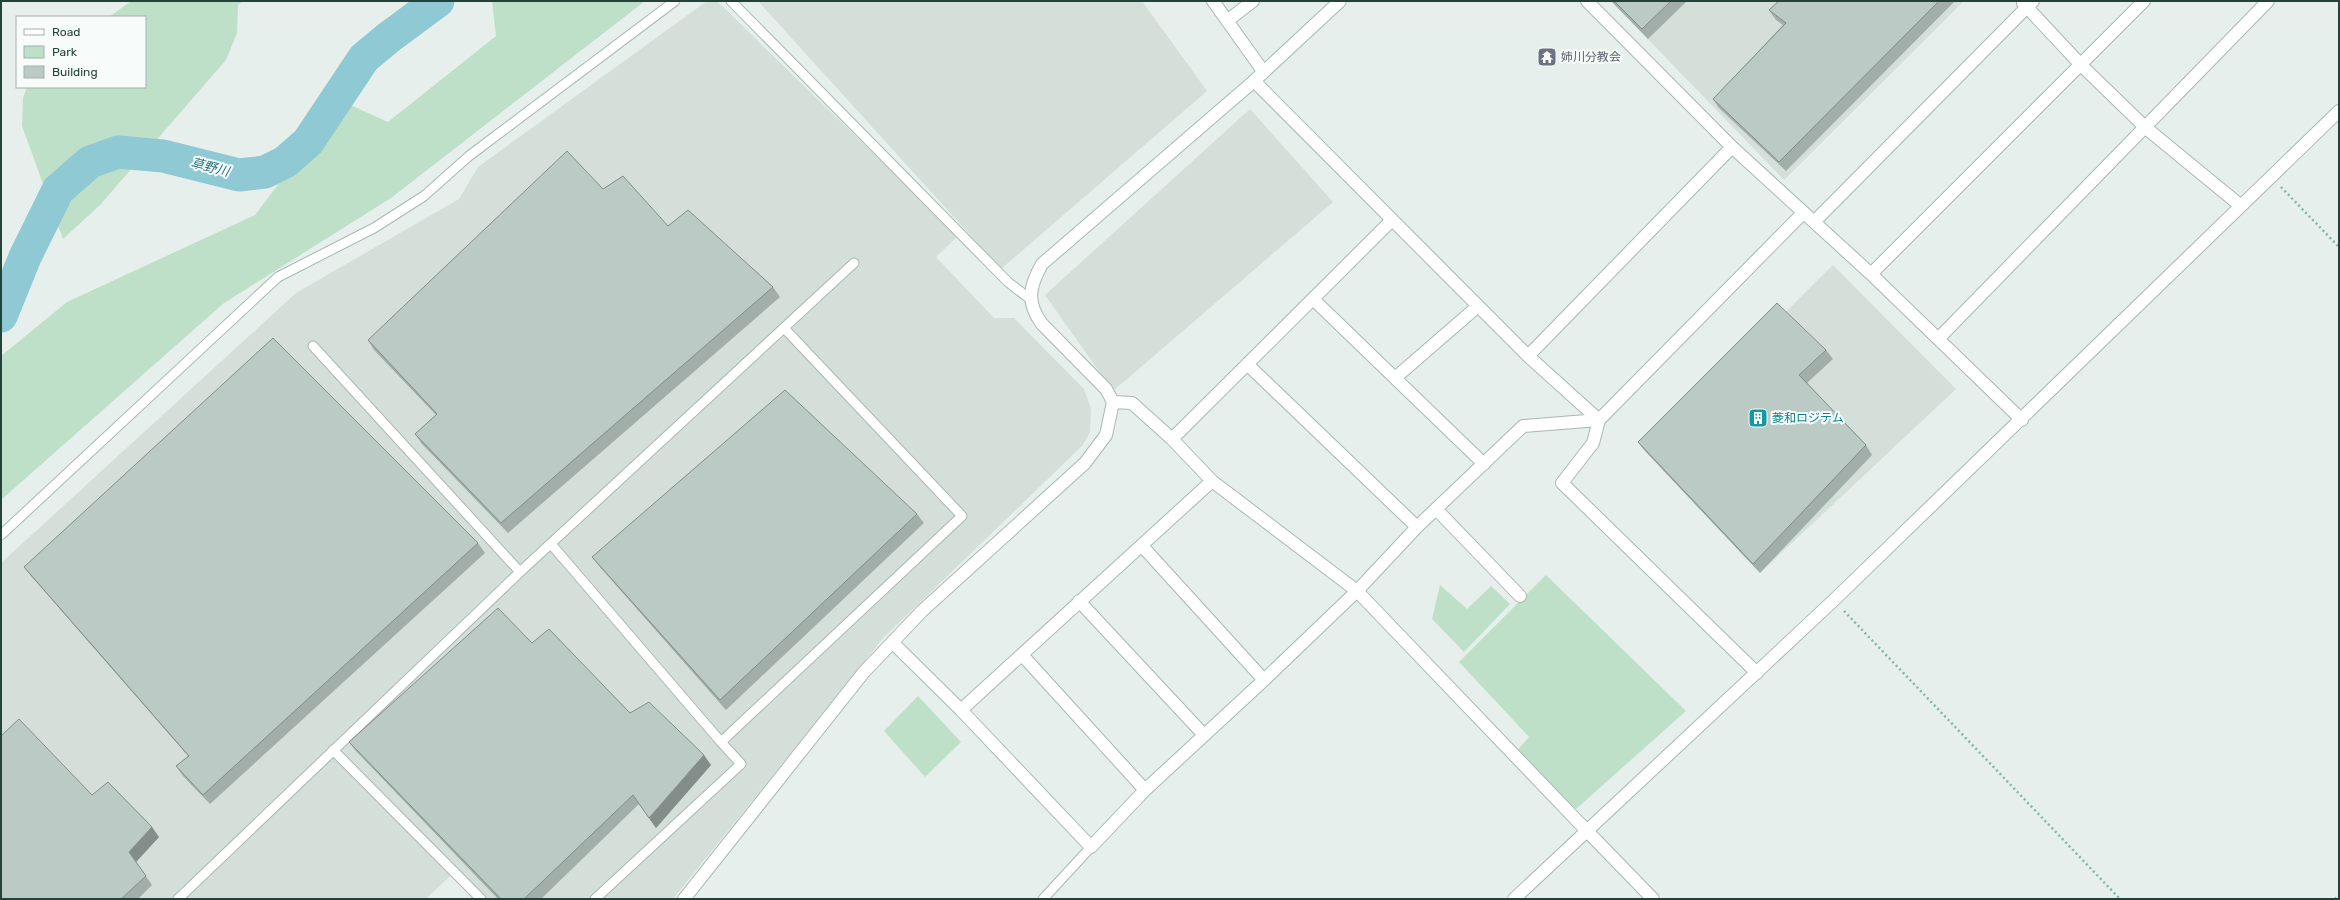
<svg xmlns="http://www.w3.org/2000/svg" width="2340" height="900" font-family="Rubik,'Noto Sans JP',sans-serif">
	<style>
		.built { fill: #d4dfda }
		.green { fill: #bfe0c8 }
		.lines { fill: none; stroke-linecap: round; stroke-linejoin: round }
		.river { stroke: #8ec9d4; stroke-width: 33 }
		.lane-casing { stroke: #a8b8b2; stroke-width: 11 }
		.street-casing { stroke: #a8b8b2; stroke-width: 14 }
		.secondary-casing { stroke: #a4bbb3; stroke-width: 14 }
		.path { stroke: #86b3a5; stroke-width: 2.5; stroke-dasharray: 2 3; stroke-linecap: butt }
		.lane { stroke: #fff; stroke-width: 9 }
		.street { stroke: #fff; stroke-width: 12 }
		.secondary { stroke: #fff; stroke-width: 12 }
		.wall { fill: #a1aea9 }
		.shaded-wall { fill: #838d89 }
		.building { fill: #bbcac4; stroke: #838d89 }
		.labels { text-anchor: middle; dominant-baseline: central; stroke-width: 4; stroke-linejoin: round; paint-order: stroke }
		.worship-label { font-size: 12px; fill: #5b616d; stroke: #f7fbf9; text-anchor: start }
		.culture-label { font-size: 12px; fill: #0d838f; stroke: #f7fbf9; text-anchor: start }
		.water-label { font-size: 13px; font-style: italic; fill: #1c6f80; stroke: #f7fbf9 }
	</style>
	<rect width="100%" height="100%" fill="#e6efeb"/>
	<path class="built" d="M707,1h10l241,235 -22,21 58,61h20l70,71 7,20 -1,23 -7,13 -199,192 -211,262h-197l-25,-24 -25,24h-425v-336l295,-270 163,-94 19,-32z
		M758,1h384l65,90 -206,178z
		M1611,1h353l-180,179z
		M1250,109l83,93 -220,189 -68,-96z
		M1833,265l123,124 -196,184 -115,-122z"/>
	<path class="green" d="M131,1h112l-5,4 -1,28 -11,27 -126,145 -37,34 -41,-113 1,-28 4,-11h118v-70h-36z
		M492,1h153l-254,197 -167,105 -223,197v-144l66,-54 188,-87 25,-33 -10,-25 76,-54 42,19 108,-86z
		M1546,575l140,136 -110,98 -63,-54 16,-18 -70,-75z
		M1440,585l27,24 24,-23 19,18 -46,48 -32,-33z
		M918,696l43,46 -36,35 -41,-46z"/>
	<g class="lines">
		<path class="river" d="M1,316l24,-59 33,-67 32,-28 28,-10 45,4 76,19 26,-3 20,-10 23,-20 56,-84 24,-20 50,-37"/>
		<defs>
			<path id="lane" d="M731,1l277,281 22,17
				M313,346l207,226
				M1,535l277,-258 96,-49 50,-32 45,-40 206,-155
				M551,544l170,198 241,-226 -178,-188
				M333,750l148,149
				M178,899l342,-327 334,-309
				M595,899l146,-135 -20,-22
				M1043,899l48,-52"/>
			<path id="street" d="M1213,1l50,70
				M1587,1l145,146 139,127 151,146
				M2023,3l58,62 65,63 95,78
				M1227,21l26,-20
				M1254,81l274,275 71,64
				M1814,222l219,-221
				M1871,274l273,-273
				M1313,299l171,165
				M1938,339l330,-338
				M1528,356l204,-209
				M1247,364l170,163
				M1395,378l83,-72
				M1113,402l19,1 40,36 40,42 145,110 230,240
				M1172,439l219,-218
				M1436,509l84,87
				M1143,547l121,133
				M1079,601l125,134
				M892,642l69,68 130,137 54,-57 119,-110 93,-89 60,-64 106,-101 76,-6
				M1023,656l122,134
				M1757,673l-195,-190 31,-40 6,-23 204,-207
				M961,710l251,-229
				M684,899l180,-227 58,-61 163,-148 21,-28 7,-33 -7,-13 -64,-65
				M1514,899l320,-299 505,-489"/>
			<path id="secondary" d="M1042,324c-16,-22 -13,-37 0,-60l212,-183 86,-80
				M1587,831l66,68"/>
		</defs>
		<use href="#lane" class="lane-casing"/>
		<use href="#street" class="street-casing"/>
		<use href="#secondary" class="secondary-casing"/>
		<path class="path" d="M2281,187l58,60
			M1844,611l276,288
			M2335,899l4,-4"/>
		<use href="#lane" class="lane"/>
		<use href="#street" class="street"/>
		<use href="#secondary" class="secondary"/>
	</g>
	<path class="wall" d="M1611,1h76l-39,38z
		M1779,1h176l-169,170 -67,-63 -6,-9 70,-74 -7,-5 -7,-10z
		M603,189l65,37 105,61 7,10 -272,236 -86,-89 -7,-10 21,-19 -62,-65 -6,-10z
		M1826,350l7,9 -26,24 59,62 6,10 -112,118 -115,-122 -7,-9z
		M917,514l7,9 -198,187 -127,-144 -7,-9z
		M478,543l7,10 -275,251 -27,-28 -7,-10 12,-10 -157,-180 -7,-9z
		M532,643l98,70 81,52 -55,63 -17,-24 -98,95h-43l-142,-148 -7,-9z
		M92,795l67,42 -23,25 16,23 -14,14h-137z"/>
	<path class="shaded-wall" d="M704,755l7,10 -55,63 -7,-10z
		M152,827l7,10 -23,25 -7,-10z"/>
	<path class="building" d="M1614,1h57l-29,28z
		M1779,1h160l-160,161 -66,-63 73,-76 -17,-13z
		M567,151l36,38 20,-13 45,50 20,-16 85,77 -272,236 -86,-89 22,-20 -69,-74z
		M1777,303l49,47 -27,25 67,70 -113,119 -115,-122z
		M273,338l205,205 -275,252 -27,-29 13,-10 -165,-189z
		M785,390l132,124 -197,186 -128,-143z
		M498,608l34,35 17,-14 81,84 19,-11 55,53 -55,63 -16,-23 -109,104h-23l-152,-157z
		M19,719l73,76 16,-13 44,45 -23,25 17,24 -25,23h-120v-163z"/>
	<defs>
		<symbol id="temple-square" viewBox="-11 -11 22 22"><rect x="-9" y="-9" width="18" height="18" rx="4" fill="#6b7280" stroke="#f7fbf9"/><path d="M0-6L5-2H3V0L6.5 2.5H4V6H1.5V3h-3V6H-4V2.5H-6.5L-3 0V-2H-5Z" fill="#fff"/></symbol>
		<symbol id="building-square" viewBox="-11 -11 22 22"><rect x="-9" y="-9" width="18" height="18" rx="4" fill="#0f9aa8" stroke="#f7fbf9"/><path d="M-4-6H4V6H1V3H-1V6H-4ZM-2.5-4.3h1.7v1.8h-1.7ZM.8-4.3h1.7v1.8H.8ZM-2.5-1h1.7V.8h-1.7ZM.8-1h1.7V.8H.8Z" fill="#fff"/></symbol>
	</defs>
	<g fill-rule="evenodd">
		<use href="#temple-square" x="1536" y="46" width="22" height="22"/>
		<use href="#building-square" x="1747" y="407" width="22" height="22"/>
	</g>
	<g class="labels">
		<g class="worship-label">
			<text x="1561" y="57">姉川分教会</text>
		</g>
		<g class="culture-label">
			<text x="1772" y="418">菱和ロジテム</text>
		</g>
		<g class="water-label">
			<text transform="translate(210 167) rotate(14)">草野川</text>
		</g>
	</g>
	<rect width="2340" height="900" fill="none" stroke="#24423a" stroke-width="4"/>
	<rect x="16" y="16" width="130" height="72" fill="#f7fbf9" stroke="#a3b1ad"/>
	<rect x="24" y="29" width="20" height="6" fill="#ffffff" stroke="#a3b1ad"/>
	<text x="52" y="36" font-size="12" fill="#24423a">Road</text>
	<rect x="24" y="46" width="20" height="12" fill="#bfe0c8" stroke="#a3b1ad"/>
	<text x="52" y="56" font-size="12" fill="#24423a">Park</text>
	<rect x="24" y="66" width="20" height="12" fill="#bbcac4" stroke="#a3b1ad"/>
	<text x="52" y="76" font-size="12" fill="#24423a">Building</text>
</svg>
